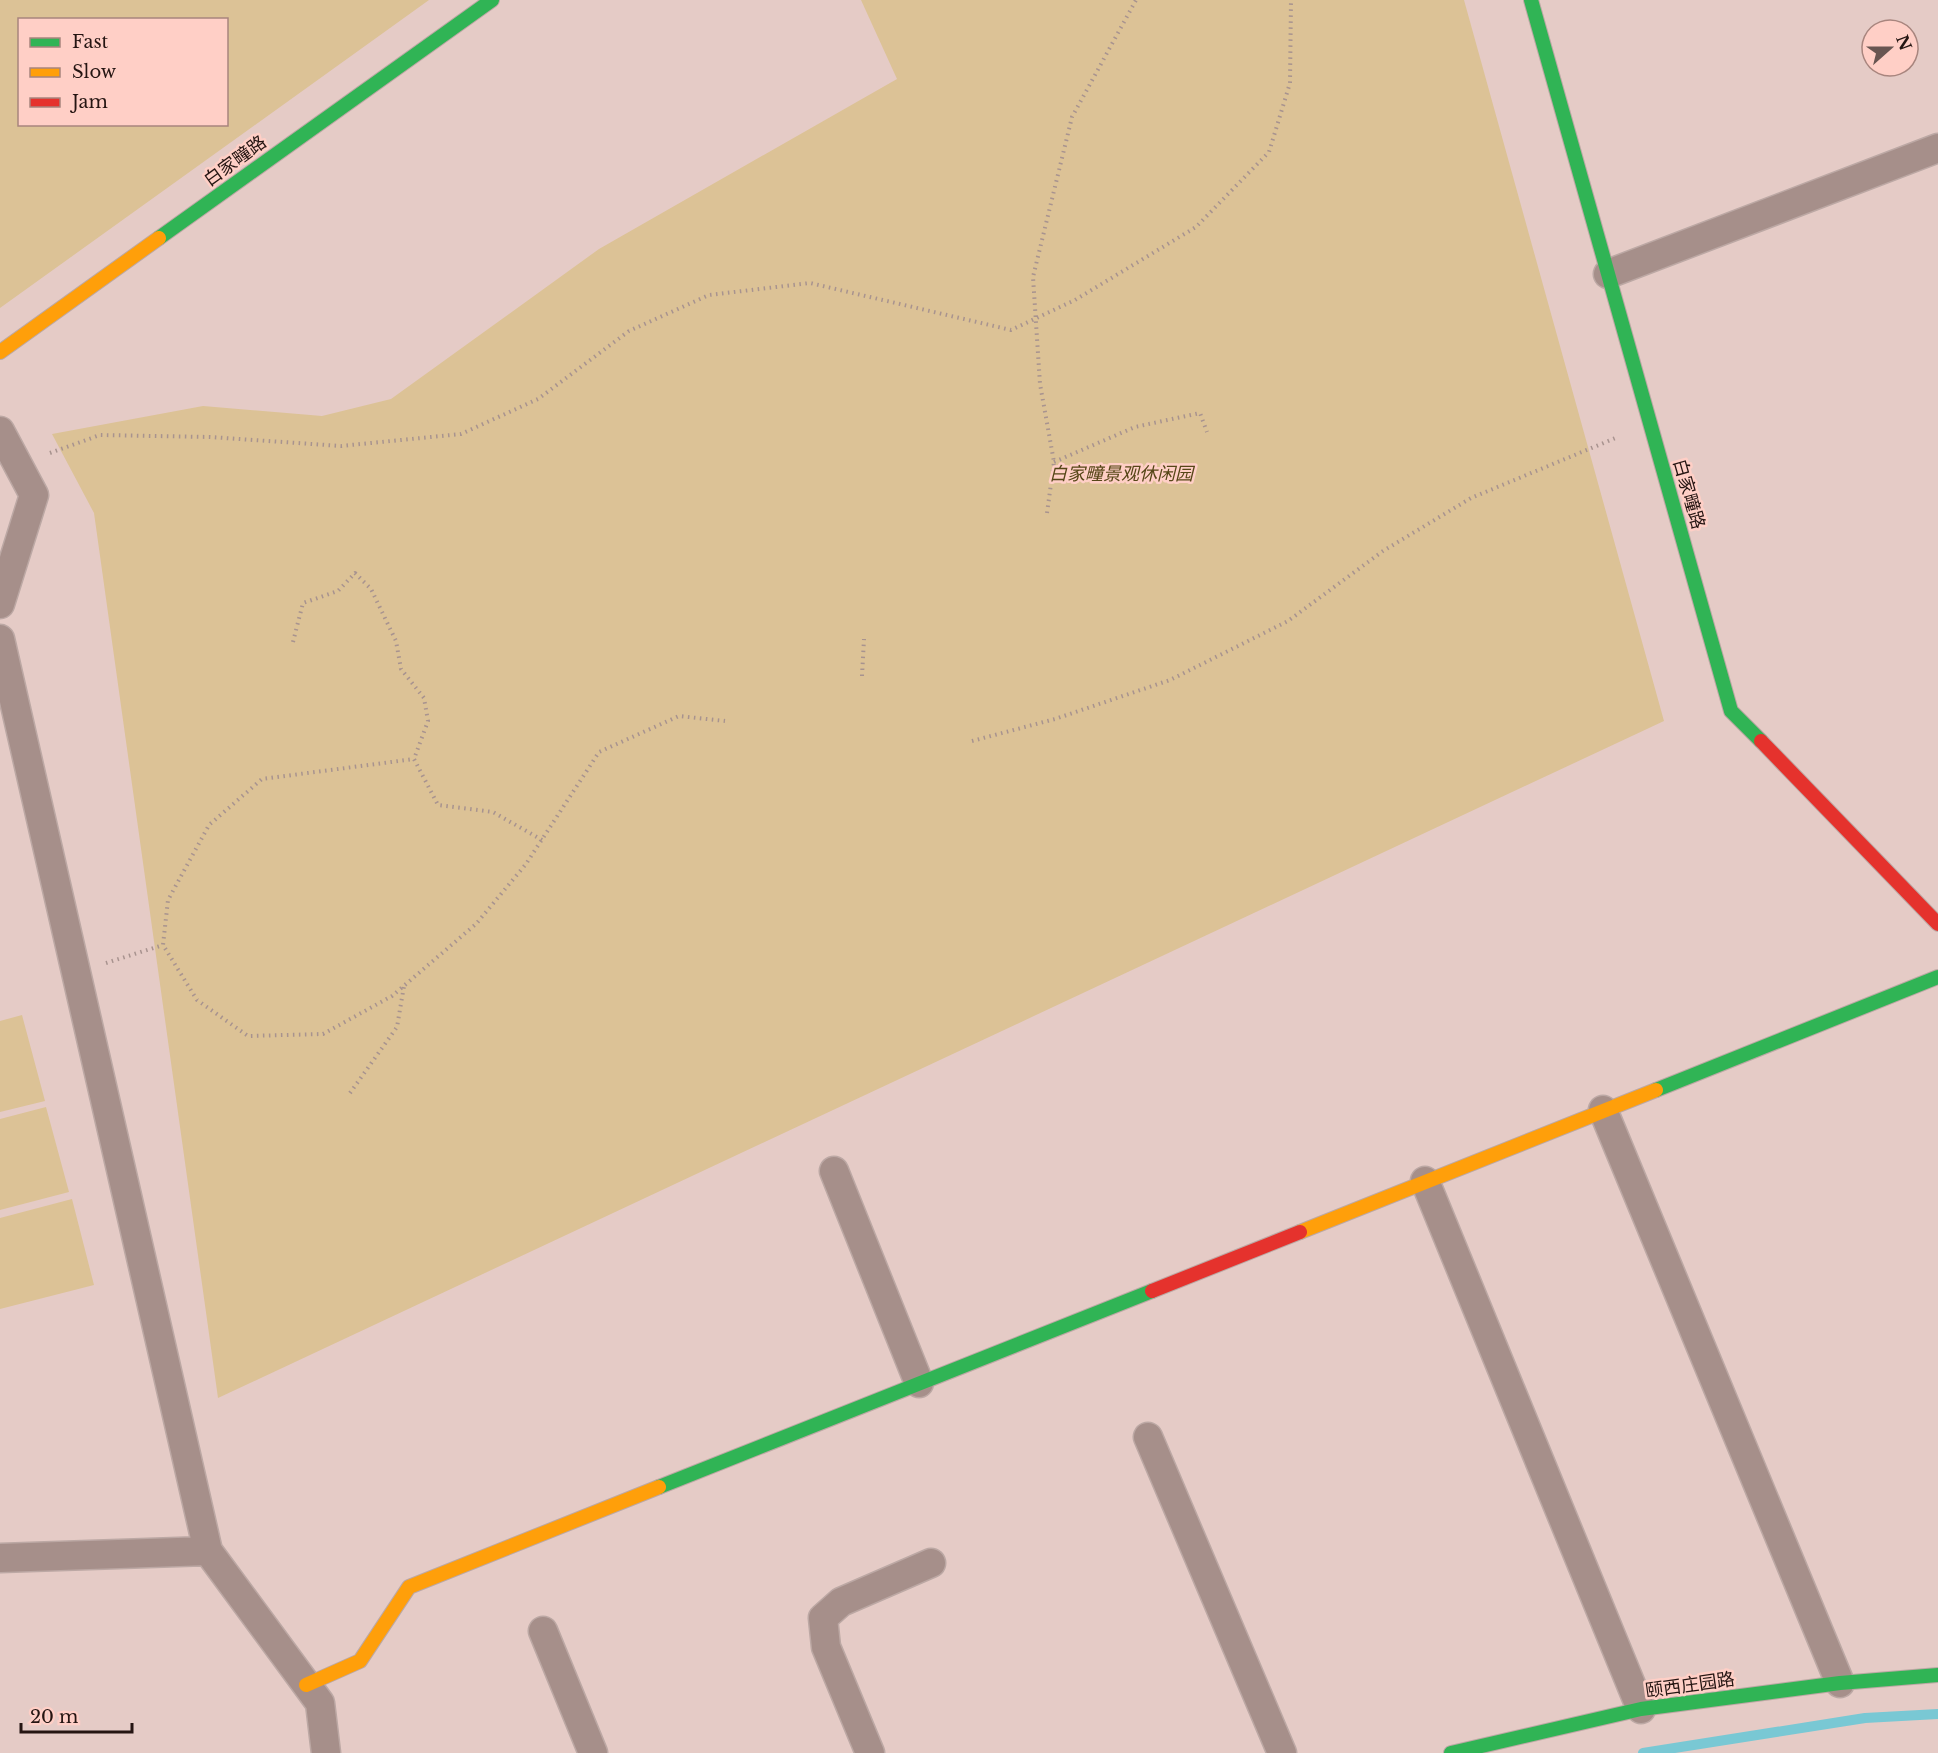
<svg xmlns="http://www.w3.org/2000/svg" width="1938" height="1753" font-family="'Libre Baskerville','Noto Sans SC',serif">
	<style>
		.green { fill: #dcc296; fill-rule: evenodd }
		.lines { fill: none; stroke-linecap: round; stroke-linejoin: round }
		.stream { stroke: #79c8d4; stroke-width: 10 }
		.street-casing { stroke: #bca8a4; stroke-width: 31 }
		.fast-casing { stroke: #bca8a4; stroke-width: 16 }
		.slow-casing { stroke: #bca8a4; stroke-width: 16 }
		.jam-casing { stroke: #bca8a4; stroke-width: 16 }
		.path { stroke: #a8938f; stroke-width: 4; stroke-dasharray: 1.5 4.5; stroke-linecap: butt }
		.street { stroke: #a68f8a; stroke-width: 28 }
		.fast { stroke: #30b455; stroke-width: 14 }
		.slow { stroke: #ff9f0a; stroke-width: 14 }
		.jam { stroke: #e5322d; stroke-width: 14 }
		.labels { text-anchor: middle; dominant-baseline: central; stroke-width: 5; stroke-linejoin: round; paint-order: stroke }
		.street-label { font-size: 18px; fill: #251512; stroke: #ffcfc6 }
		.park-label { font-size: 18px; font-style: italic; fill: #564617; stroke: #ffcfc6 }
	</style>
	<rect width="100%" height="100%" fill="#e5cbc6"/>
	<path class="green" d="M0,0h429l-429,308zM20,20h206v104h-206z
		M861,0h603l200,721 -1446,677 -124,-885 -42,-79 151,-28 119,10 69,-17 208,-150 298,-170z
		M22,1015l23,86 -45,11v-91z
		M46,1107l23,85 -69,18v-91z
		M72,1199l22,86 -94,24v-91z"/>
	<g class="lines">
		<path class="stream" d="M1643,1753l222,-35 73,-4"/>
		<defs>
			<path id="street" d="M1608,274l330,-126
				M0,431l34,64 -34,109
				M0,639l208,912 112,152 6,50
				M1603,1110l237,573
				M834,1171l85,212
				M1425,1181l216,528
				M1148,1437l134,316
				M0,1558l208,-7
				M543,1631l50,122
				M870,1753l-44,-106 -3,-29 18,-16 90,-39"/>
			<path id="fast" d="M1531,0l200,711 30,30
				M159,238l333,-238
				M1656,1090l282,-113
				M659,1487l493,-196
				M1451,1753l190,-44 199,-26 98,-8"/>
			<path id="slow" d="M0,352l159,-114
				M1300,1232l356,-142
				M306,1685l54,-24 49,-74 250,-100"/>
			<path id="jam" d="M1761,741l177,183
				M1152,1291l148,-59"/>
		</defs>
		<use href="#street" class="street-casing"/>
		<use href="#fast" class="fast-casing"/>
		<use href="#slow" class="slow-casing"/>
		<use href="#jam" class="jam-casing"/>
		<path class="path" d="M50,453l50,-18 110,2 131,9 120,-12 77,-35 91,-68 80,-36 101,-12 201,47 64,-30 121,-73 73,-75 21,-69 1,-83
			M1054,462l81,-35 65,-14 7,19
			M1047,513l7,-51 -14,-78 -7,-107 39,-160 64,-117
			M293,642l10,-39 35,-12 17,-18 16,16 25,52 5,28 23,29 4,23 -14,38
			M862,676l2,-37
			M972,741l83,-22 115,-39 118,-59 95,-70 88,-53 147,-61
			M542,840l-49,-28 -55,-7 -24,-46 -152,20 -53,46 -41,75 -5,45 34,55 51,36 75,-2 69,-38 84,-72 50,-60 73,-112 80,-36 46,5
			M106,963l57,-18
			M350,1093l47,-66 7,-41"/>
		<use href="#street" class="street"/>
		<use href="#fast" class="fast"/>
		<use href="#slow" class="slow"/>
		<use href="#jam" class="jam"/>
	</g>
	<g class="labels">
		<g class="street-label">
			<text transform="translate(235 161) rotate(-36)">白家疃路</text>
			<text transform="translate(1689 494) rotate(74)">白家疃路</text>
			<text transform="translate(1690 1685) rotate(-8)">颐西庄园路</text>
		</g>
		<g class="park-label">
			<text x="1121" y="474">白家疃景观休闲园</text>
		</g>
	</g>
	<rect x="18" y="18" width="210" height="108" fill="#ffcfc6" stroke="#a8857e" stroke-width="1.5"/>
	<rect x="30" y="38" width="30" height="9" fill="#30b455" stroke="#a8857e" stroke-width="1.5"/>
	<text x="72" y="48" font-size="18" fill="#251512">Fast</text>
	<rect x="30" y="68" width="30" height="9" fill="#ff9f0a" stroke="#a8857e" stroke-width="1.5"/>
	<text x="72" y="78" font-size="18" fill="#251512">Slow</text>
	<rect x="30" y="98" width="30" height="9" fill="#e5322d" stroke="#a8857e" stroke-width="1.5"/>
	<text x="72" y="108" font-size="18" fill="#251512">Jam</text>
	<g transform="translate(1890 48) rotate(69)"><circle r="28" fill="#ffcfc6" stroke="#a8857e" stroke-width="1.5"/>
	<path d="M0-4.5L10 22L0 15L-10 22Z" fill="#685551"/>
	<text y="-9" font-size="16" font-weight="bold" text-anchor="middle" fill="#251512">N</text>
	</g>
	<path d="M21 1723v9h111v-9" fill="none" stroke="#251512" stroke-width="3"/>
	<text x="30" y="1723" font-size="18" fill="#251512" stroke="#ffcfc6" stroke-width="4.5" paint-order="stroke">20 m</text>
</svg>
